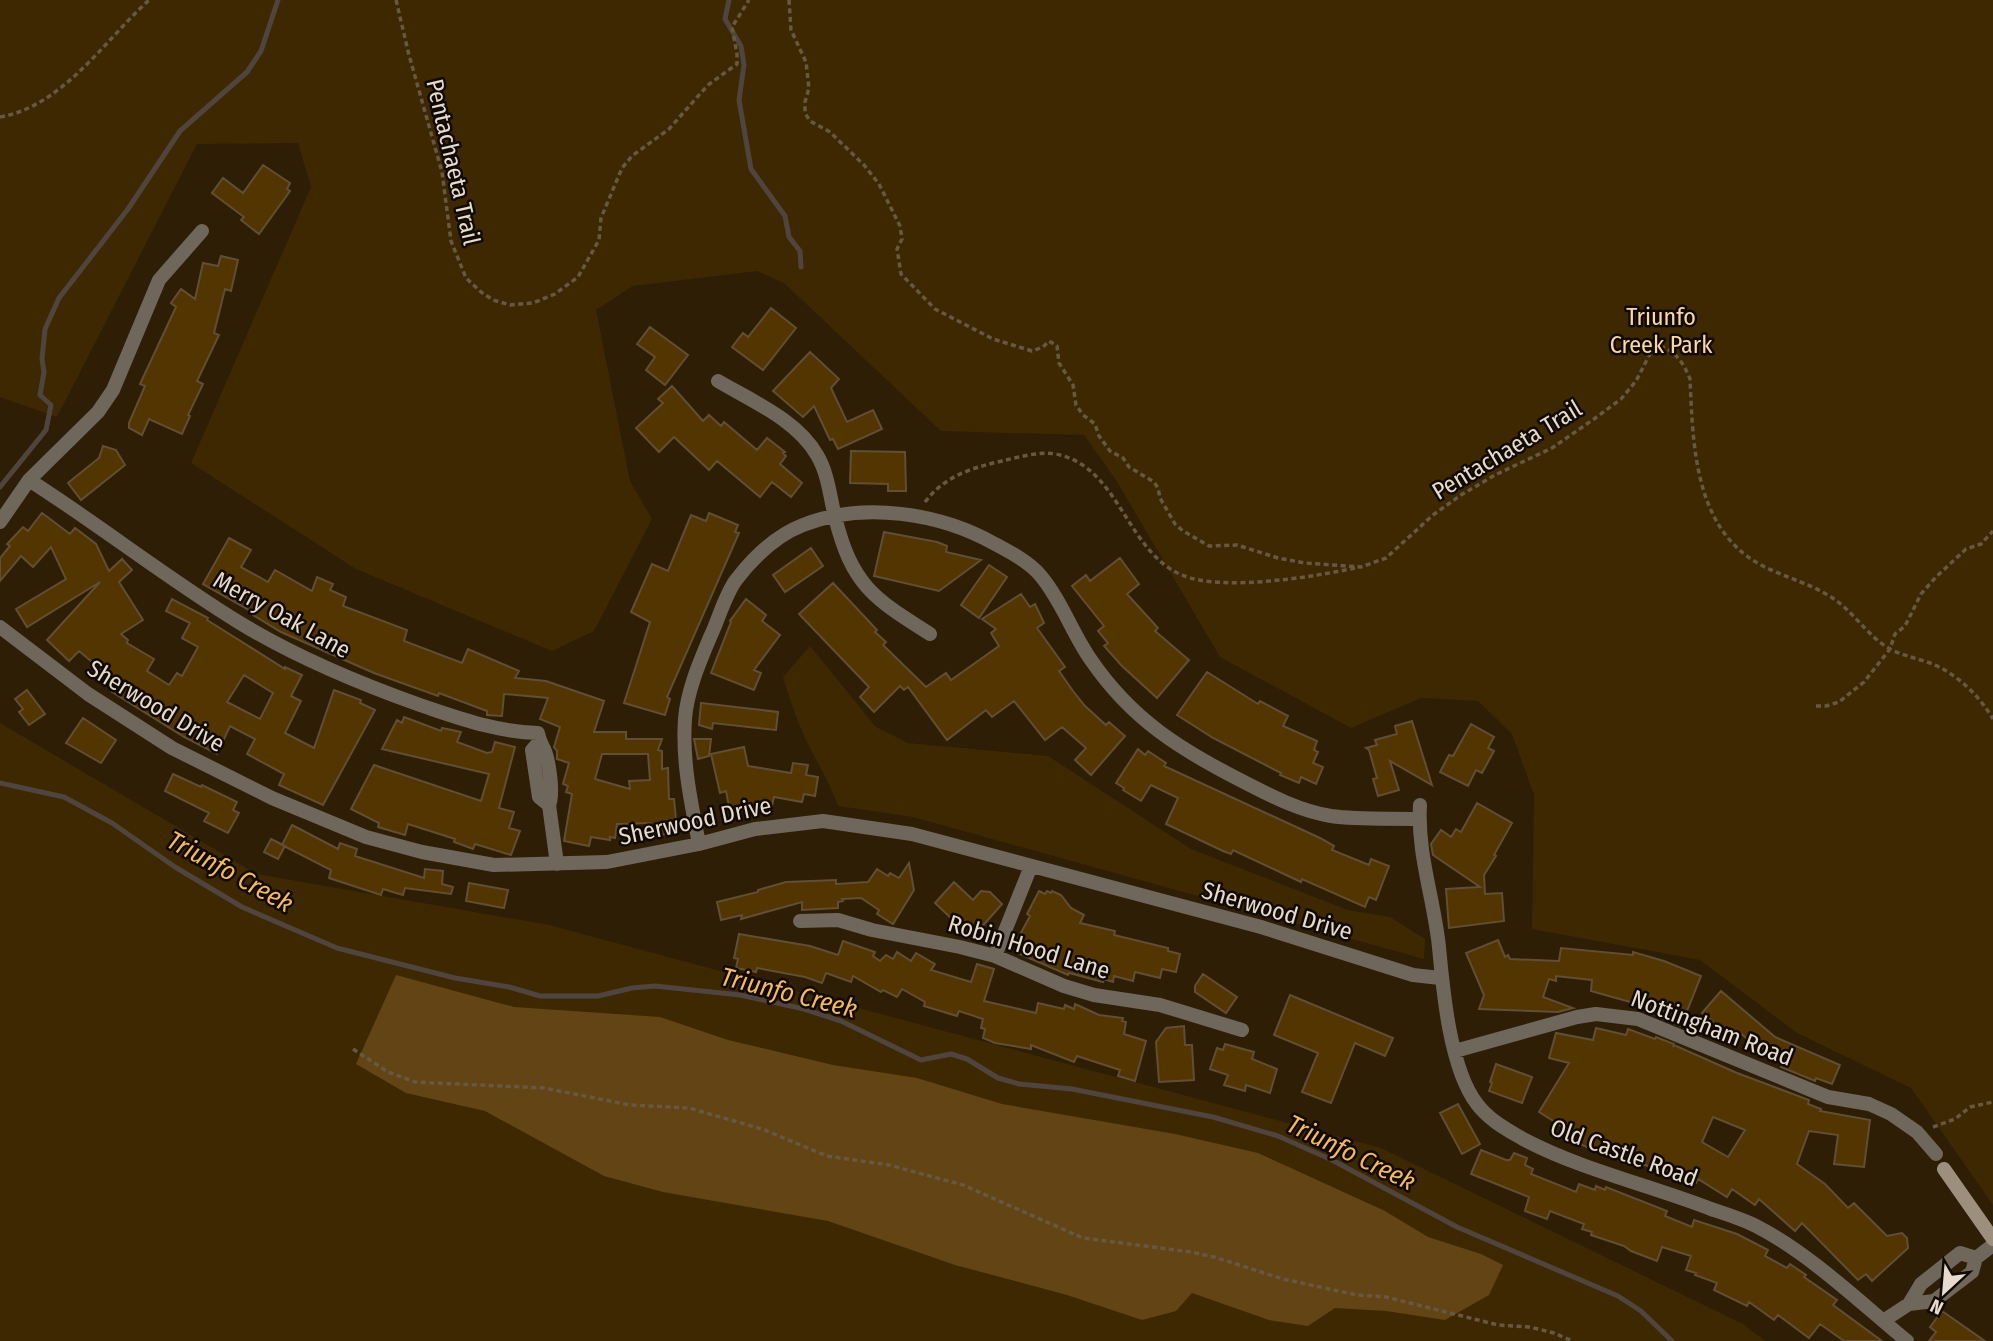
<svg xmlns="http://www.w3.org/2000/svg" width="1993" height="1341" font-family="'Fira Sans Condensed',sans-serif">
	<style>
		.green { fill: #3e2802 }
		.forest { fill: #634515 }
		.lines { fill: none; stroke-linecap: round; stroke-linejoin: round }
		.stream { stroke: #50453e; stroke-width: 5 }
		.building { fill: #523500; stroke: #604e35; stroke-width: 2; fill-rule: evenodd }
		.path { stroke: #665843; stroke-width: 3.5; stroke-dasharray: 5 3.5; stroke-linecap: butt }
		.street { stroke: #70675c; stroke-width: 14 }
		.secondary { stroke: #9d8f7d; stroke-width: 14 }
		.labels { text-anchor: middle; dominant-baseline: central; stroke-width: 5; stroke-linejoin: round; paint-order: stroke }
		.street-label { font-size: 24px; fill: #e6dbcd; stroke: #110a03 }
		.park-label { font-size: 24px; fill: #fbd7a7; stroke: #110a03 }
		.water-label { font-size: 26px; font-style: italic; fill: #f5b963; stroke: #110a03 }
	</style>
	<rect width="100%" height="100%" fill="#2e1e06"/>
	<path class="green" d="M0,0h1993v1205l-82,-117 -114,-55 -97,-73 -168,-31 2,-134 -22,-61 -34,-33 -57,-3 -70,30 -131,-71 -104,-177 -32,-45 -143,-4 -157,-148 -27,-12 -124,15 -37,24 34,171 22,38 -58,112 -42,20 -196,-82 -165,-106 120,-276 -13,-44 -101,1 -140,273 -57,-20z
		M810,646l66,81 32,16 140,13 143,93 157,61 42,7 35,22 -1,20 -511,-142 -75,-11c-7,-21 -19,-40 -29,-60 -11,-22 -19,-46 -26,-69z
		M0,723l257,151 292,51 832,223 362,176 22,17h-1765z"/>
	<path class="forest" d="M396,975l118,32 146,10 68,23 105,25 84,13 85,26 173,30 83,19 127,58 43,26 53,17 22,11 -14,30 -44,25 -59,-9 -51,-3 -27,18 -39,-6 -77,-27 -16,18 -34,9 -75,-25 -112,-30 -127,-44 -165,-29 -59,-16 -119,-65 -79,-18 -50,-29z"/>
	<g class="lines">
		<path class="stream" d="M729,0l-4,19 16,27 3,19 -5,35 12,69 34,47 4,21 11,14 1,16
			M0,487l46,-57 5,-25 -11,-10 4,-23 -2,-13 3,-30 14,-31 69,-89 52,-78 67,-59 14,-21 17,-51
			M0,783l64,14 48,26 63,44 67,40 95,41 118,30 54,9 31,9h58l34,-8 23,-2 85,9 64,14 37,12 80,39 30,-6 16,5 31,19 21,6 53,5 141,28 65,19 54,24 125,67 161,69 23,15 31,30"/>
	</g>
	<path class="building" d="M263,165l27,18 -3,6 3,2 -31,43 -18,-14 3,-3 -32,-24 11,-15 20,15z
		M221,256l17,4 -7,31 -6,-2 -11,44 5,2 -22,46 6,3 -15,31 2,1 -8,18 -33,-15 -7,16 -13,-7v-5l16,-37 -5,-2 36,-77 -5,-4 10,-14 14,10 8,-36 15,3z
		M771,308l25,20 -33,42 -31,-23 11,-14 5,4z
		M650,327l38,28 -23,30 -19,-15 9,-13 -18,-13z
		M810,352l29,27 -8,9 16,34 26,-12 9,19 -44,20 -5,-10 -3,1 -16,-34 -11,11 -30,-26z
		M672,386l31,35 6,-6 12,11 3,-4 33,28 10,-12 18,14 -2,1 3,3 -6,8 22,19 -11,14 -19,-15 -12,15 -43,-36 -8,9 -35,-33 -15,15 -23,-24 27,-25 -5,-4z
		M103,446l13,4 9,15 -44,35 -13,-17 31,-25z
		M851,451l54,1 1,39h-18v-7l-38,-1z
		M42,513l28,21 5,-6 21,16 13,27 13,-12 10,11 -13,12 24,38 -22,14 7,6 -1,3 27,16 -7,12 22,14 8,-12 5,3 16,-29 -16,-9 8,-15 -24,-12 6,-12 36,19 -1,2 78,49v-2l17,8 -11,21 10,5 -16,32 29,15 20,-58 27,10 -1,3 15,7 -52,95 -44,-20 5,-11 -37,-20 8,-15 -25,-13 -13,28 -33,-17 -72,-45 5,-9 -38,-32 -10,10 -22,-21 53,-58 -73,45 -11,-18 50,-30 -15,-32 -18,20 -12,-11 -21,25v-23l10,-12 -3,-2 16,-17 5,4zM244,675l29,18 -13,26 -33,-17z
		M709,513l29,12 -3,7 4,1 -72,164 3,2 -5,16 -41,-12 26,-81 -19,-10 21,-48 16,7 23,-56 15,6z
		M884,532l53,10 10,4 -1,6 35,8 -42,31 -65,-15z
		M229,538l22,12 -10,17 27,15 7,-12 37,21 5,-14 16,7 -3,6 16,7 -3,9 64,24 -3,11 58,22 6,-14 51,22 -4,7 31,3 58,20 -10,31h32v7h36l-4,11 4,1v18l6,-1 1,31h5l2,21h-8l1,14 -19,1v-12l-33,1 -2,14 -5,-1v3l-19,-3 -2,9 -25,-5 8,-47 -6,-2 2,-6 -5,-2 6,-21 -12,-4v-8l-3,-4 6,-20 -20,-8 8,-21 -44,-4 -2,22 -15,-1v-4l-48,-18 -1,3 -64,-23 -93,-41 -28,-17 1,-2 -51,-29zM602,754h46l2,26 -21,1 1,8 -35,-10z
		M811,548l12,18 -38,26 -12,-17z
		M1120,558l19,26 -12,10 31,34 -3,3 34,29 -32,38 -35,-32 -18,-20 4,-3 -10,-12 6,-5 -32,-40 14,-11 4,6z
		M989,565l18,12 -28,41 -18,-13z
		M833,583l44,47 -2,2 11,10 -3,3 43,42 20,-14 5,7 48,-34 -8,-13 5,-4 -14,-10 39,-25 9,13 5,-3 9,19 -7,5 28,39 -6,4 14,20 12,15 21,19 3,-3 16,14 -34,39 -16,-15 11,-12 -24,-21 -17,13 -31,-39 -22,16 -6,-7 -39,30 -39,-53 -4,3 -4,-4 -26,26 -14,-15 9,-10 -70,-73z
		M746,599l20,16 -4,6 18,14 -26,35 7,3 -7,17 -43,-17 20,-51 -1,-1z
		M1207,672l51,32 2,-3 28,15 -5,10 34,15 -3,9 4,2 -5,11 10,4 -7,17 -15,-7 -2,6 -19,-8 1,-2 -68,-35 -36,-23z
		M27,690l18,24 -16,11 -10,-13 4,-3 -8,-10z
		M701,703l77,9 -2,18 -63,-7 -1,6 -13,-4z
		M404,717l37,14 1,-3 19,4 -4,10 30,11 5,-1 3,-10 20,5 -16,61 15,4 -5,16 11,3 -9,24 -36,-11 -2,5 -19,-7 1,-3 -47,-15 -3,11 -27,-8 1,-4 -28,-14 23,-44 107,36 8,-27 -107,-25 15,-29 5,3z
		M83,718l33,22 -15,23 -35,-20z
		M1412,721l20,64 -42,-24 9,29 -21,6 -5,-17 4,-1 -8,-28 -3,-2 11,-3 -2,-5 22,-6 -2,-8z
		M1471,724l23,13 -6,11 6,3 -12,22 -6,-3 -8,16 -28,-14 9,-17 4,1z
		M694,739h17l-2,17 -11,3z
		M744,747l4,19 43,7 2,-10 15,2 -2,10 12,2 -3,19 -11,-2 -2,8 -28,-5 -2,9 -42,6 -4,-21 -6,2 -9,-39z
		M1138,749l7,6 3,-4 18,12 -2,3 156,72 14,8 -2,4 37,15 2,-6 18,7 -13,34 -7,-3 -4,10 -63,-28 -1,3 -68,-32 -2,4 -8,-3 -57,-27 12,-26 -27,-13 -10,16 -18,-11 1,-2 -8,-5z
		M173,774l28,13 1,-2 35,17 -4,8 6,3 -11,20 -24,-12 5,-8 -44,-22z
		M1477,803l35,20 -18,32 2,1 -12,19 1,19 17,-1 2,28 -55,7 -3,-39 34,-2 -47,-32 -2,-11 10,-14 10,7 5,-8 5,3z
		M292,825l46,24 2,-6 17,6 -2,7 69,22 1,-9 18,2 -1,13 11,3 -2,7 -46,-6 -2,7 -20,-6 -2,6 -52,-17 2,-8 -49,-25z
		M271,839l14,7 -7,13 -14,-7z
		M909,863l5,27 -21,34 -16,-10 2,-4 -18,-12 -19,1 1,2 -5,1v6l-36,2v-8l-61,17 1,-4 -21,5 -4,-18 41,-10v-2l28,-8 50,-2v4l32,-2 9,-13 11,7 2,-3 9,5z
		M954,882l19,18 8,-9 9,1 12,12 -30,34 -37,-35z
		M469,883l39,7 -4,18 -38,-7z
		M1039,891l6,3 2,-3 4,2 1,-2 9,4 10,13 13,7 -4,8 35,8 -1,4 54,13v3l12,3 -4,18 -14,-3 -2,9 -25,-6 -2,9 -19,-5 -1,6 -9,-3 -1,3 -34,-9 -1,2 -53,-23 4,-9 -3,-1 14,-26 -3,-2z
		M739,934l71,12 28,9 5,-14 32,11 -2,4 7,5 6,-6 7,4 4,-7 14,9 5,-8 19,11 -4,6 40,12 6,-18 17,5 -10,32 52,12 2,-10 26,6 1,-4 9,4 1,-5 24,11 24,3 -1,3 4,1 -2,12 22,7 -11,40 -17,-5 2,-6 -43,-14 -3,6 -43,-17v4l-36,-6 -12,-5 2,-9 -4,-1 2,-9 -24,-8 -2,5 -33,-10 1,-4 -23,-13 -5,8 -14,-7 -2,2 -28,-16 -2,6 -25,-9 -4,10 -17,-6 -48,-9 -1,4 -20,-4 2,-9 -4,-1z
		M1498,940l7,17 3,-2 2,4 49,2 2,-13 72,7v-3l31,9 37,15 -20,50 -18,-7 3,-7 -75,-21 1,-11 -36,-4v5l-7,-2 -6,18 30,11 -15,4 -79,-3 5,-14 -18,-42z
		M1203,974l34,23 -11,16 -31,-21v-6z
		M1721,991l54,46 65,28 -8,19 -16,-6 -1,3 -34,-14 4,-9 -23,-10 -2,2 -21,-18 -6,7 -31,-26z
		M1290,995l103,43 -8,18 -30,-13 -24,60 -29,-11 16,-39 -44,-18z
		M1184,1026l1,19h7l2,35 -35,2 -3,-40 10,-14z
		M1596,1028l30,7 2,-6 27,10 1,-2 18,7 -1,3 1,-2 63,28 72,27 -1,4 13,5 -1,2 50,9 -6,47 -30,-3 4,-29 -29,-4 -12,33 28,20 23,24 6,-5 33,33 15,-3 5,5 1,10 -36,33 -6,-7 -8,6 -56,-57 -7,8 -36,-32 -4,6 -23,-16 -5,8 -29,-18 -2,4 -41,-17 -1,2 -55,-18 -1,2 -27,-12 3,-6 -35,-22 30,-49 -20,-5 7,-25 37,7zM1713,1117l32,13 -17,27 -26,-15z
		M1225,1044l29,8 -2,7 25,10 -7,24 -24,-8 -1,6 -21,-6 4,-10 -18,-6 7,-21 6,2z
		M1496,1064l36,13 -10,26 -33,-12 3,-8 -2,-1z
		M1458,1104l22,40 -18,10 -22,-41z
		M1481,1150l25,10h4l4,-7 13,5 -2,7 8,4 -2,5 45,18 3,-8 16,6 1,-4 9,4 1,-3 61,24 -2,5 27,11 2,-7 43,14 31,16 -3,6 22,12 3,-4 16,11 -2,2 33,23 -4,5 49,36h-38l-24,-17 -11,14 -31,-23 -4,5 -25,-18 -2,4 -33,-16 3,-7 -22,-8 1,-2 -10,-3 5,-14 -29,-9 -5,14 -26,-10 -7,-5 -33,-11 1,-3 -10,-3 2,-5 -34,-13 -3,8 -22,-8 4,-14 -58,-23z
		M1942,1311l43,30h-56l7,-9 -6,-5z"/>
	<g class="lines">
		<path class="path" d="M396,0l13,55 33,117 9,69 15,37 15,14 12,8 17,5 23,-2 22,-9 23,-17 21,-37 2,-22 21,-50 10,-12 37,-27 39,-44 29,-21v-10l-5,-27 17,-27
			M789,0l2,30 15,32 3,26 -4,14v11l5,8 20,11 34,33 15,19 21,42 2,13 -5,10 4,25 34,35 58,30 39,12 11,-4 6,-6 8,5 2,17 14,22 3,20 7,10 12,9 4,12 11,15 13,7 6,9 25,15 4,6 2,10 15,26 8,7 26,15 28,-1 41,13 27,5 56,4 25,-9 47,-43 28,-20 34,-20 57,-27 42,-29 27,-20 15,-18 15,-29 7,-6c17,3 26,18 32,33 3,66 4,150 71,186 23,12 51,19 73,34 22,15 36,41 60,52 12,5 24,8 36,12 26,10 49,32 63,56
			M0,117c63,-11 104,-76 149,-117
			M925,502c20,-26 46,-34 77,-41 17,-4 41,-11 58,-6 60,15 67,97 122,120 39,17 131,2 173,-7
			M1816,706h10l13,-4 25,-20 26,-33 5,-15 10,-8 16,-32 15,-17 30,-28 15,-5 12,-13
			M353,1049l35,23 27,10 129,6 86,17 59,3 73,21 65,27 62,9 74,20 120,53 108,14 23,5 69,22 74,16 29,2 112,28 32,2 24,6 18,8
			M1933,1127l22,-8 15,-12 23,-5"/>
		<path class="street" d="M718,381c34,20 79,39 99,74 11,18 13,42 18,62 17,68 38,81 95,117
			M29,480c72,46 139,99 211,143 56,34 118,60 180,82 39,13 76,27 118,28 1,7 3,10 6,16 5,11 10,45 5,56l8,59
			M0,522l29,-42 69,-68 15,-22 46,-110 43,-49
			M0,627l88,67 84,54 100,50 94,39 56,15 72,13 113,-3 92,-18 56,-15 68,-8 89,13 349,93 152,48 27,3
			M539,742l-7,8 7,47 10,8
			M1420,805c-3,48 14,94 19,142 4,44 11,122 38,157 12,16 29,25 46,35 59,31 126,46 188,70 15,5 31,10 45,17 53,27 105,77 151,115
			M699,844c-8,-42 -17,-82 -14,-125 2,-28 15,-58 26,-84 8,-17 14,-40 25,-55 17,-22 41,-45 67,-55 60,-24 137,-12 192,19 15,8 34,18 45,31 22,26 32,58 51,85 41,60 90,90 153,122 27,14 56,29 87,34 29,4 59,2 88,3
			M800,921l38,-1 34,10 88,17 35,9 69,30 30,9 66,10 82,25
			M995,956l36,-90
			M1455,1051l122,-34 19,-3 42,5 190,78 41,7 22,10 26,18 19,22
			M1909,1304l12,-20 39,-31 16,5
			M1883,1321l26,-17 25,-3 38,-29 4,-14 17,-13"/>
		<path class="secondary" d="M1944,1169l49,70"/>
	</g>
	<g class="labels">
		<g class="street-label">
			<text transform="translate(453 162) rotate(77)">Pentachaeta Trail</text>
			<text transform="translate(1507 450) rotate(-31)">Pentachaeta Trail</text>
			<text transform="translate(282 615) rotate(29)">Merry Oak Lane</text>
			<text transform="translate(156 706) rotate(31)">Sherwood Drive</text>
			<text transform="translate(695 821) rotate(-12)">Sherwood Drive</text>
			<text transform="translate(1277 911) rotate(16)">Sherwood Drive</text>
			<text transform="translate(1029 947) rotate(17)">Robin Hood Lane</text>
			<text transform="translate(1712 1028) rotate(21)">Nottingham Road</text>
			<text transform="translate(1624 1153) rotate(20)">Old Castle Road</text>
		</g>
		<g class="park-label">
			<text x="1661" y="317">Triunfo<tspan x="1661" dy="28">Creek Park</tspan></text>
		</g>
		<g class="water-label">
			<text transform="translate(230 872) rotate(29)">Triunfo Creek</text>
			<text transform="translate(789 993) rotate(14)">Triunfo Creek</text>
			<text transform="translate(1351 1153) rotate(26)">Triunfo Creek</text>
		</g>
	</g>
	<g transform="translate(1944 1292) rotate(206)" stroke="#110a03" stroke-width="5" paint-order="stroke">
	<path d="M0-5L12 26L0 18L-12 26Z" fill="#e6dbcd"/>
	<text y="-10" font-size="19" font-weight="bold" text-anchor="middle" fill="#e6dbcd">N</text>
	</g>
</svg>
